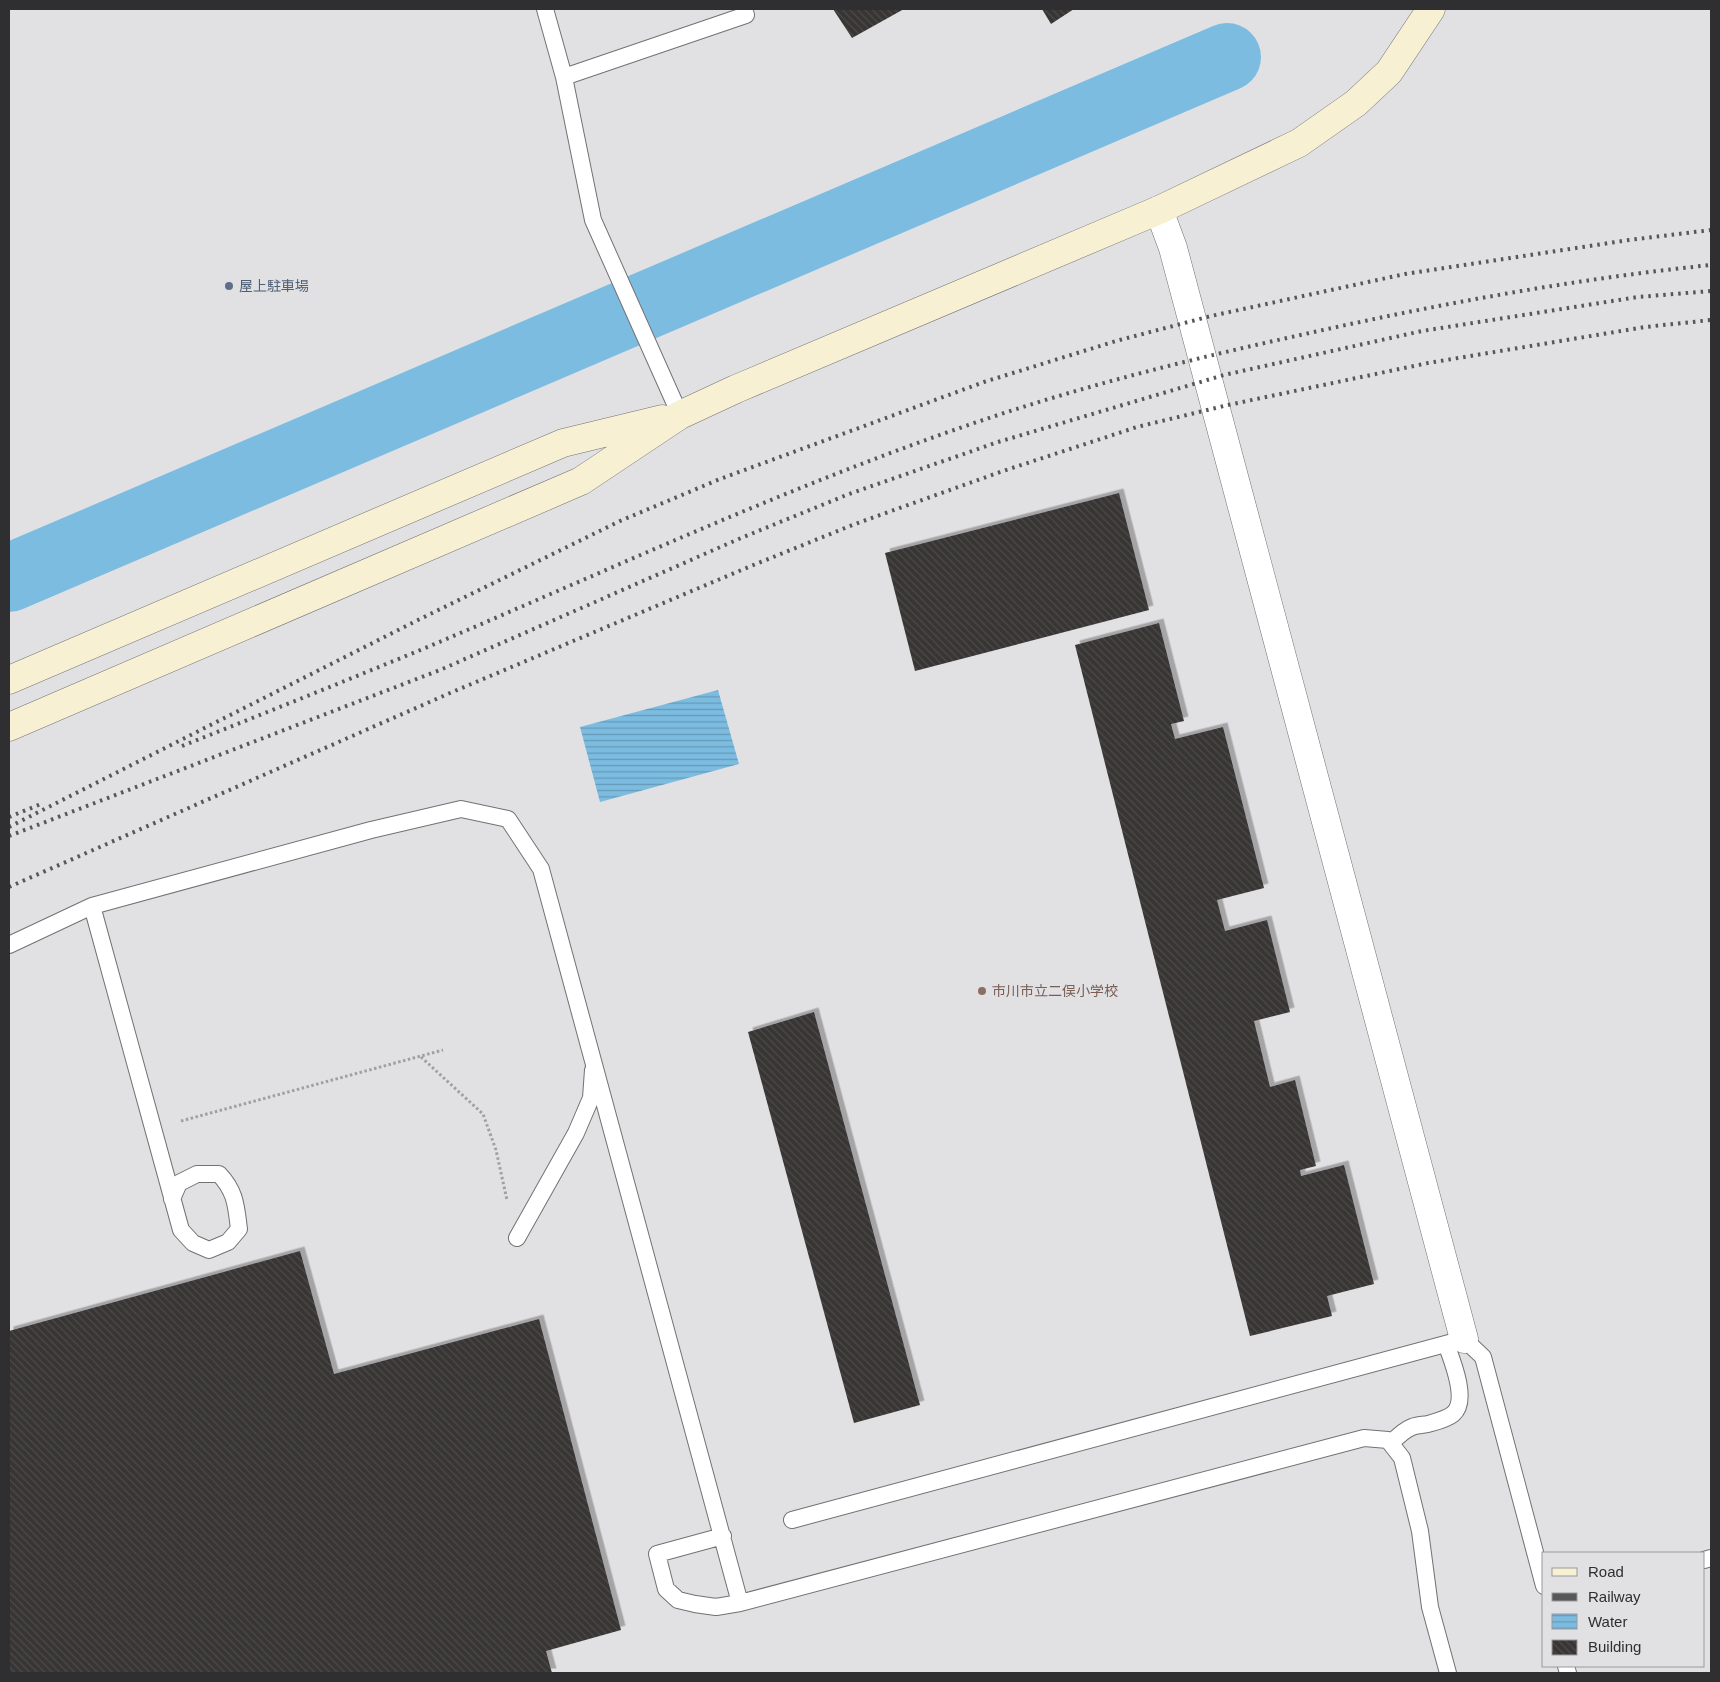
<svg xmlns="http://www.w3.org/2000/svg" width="1720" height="1682" font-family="Arial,'Noto Sans JP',sans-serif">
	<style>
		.water { fill: url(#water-rules) }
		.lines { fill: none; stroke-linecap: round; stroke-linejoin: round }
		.river { stroke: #7cbce1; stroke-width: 68 }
		.building { fill: url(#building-back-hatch); filter: url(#shadow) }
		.lane-casing { stroke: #727275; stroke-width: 18 }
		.street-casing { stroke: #727275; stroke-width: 29 }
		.secondary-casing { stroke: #727275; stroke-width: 29 }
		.path { stroke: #a0a0a3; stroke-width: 3; stroke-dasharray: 2.5 2.5; stroke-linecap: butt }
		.lane { stroke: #fff; stroke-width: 16 }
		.street { stroke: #fff; stroke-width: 28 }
		.secondary { stroke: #f8f0d3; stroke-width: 28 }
		.rail { stroke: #575759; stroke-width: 4; stroke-dasharray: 2.5 5; stroke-linecap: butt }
		.service-dot { fill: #5c6f8a; stroke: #e1e1e4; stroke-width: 2 }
		.education-dot { fill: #8d6e63; stroke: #e1e1e4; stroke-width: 2 }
		.labels { text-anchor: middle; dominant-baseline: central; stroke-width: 5; stroke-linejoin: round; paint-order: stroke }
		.service-label { font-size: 14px; fill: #4e5e75; stroke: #e1e1e4; text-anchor: start }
		.education-label { font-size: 14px; fill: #785e54; stroke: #e1e1e4; text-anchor: start }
	</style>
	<defs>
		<pattern id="water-rules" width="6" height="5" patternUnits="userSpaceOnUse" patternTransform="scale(1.25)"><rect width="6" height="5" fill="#7cbce1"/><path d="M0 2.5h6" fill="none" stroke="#6699b7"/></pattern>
		<pattern id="building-back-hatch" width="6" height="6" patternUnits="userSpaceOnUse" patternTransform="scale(1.25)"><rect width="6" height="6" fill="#383534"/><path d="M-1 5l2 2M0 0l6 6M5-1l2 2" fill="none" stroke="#4d4a49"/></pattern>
		<filter id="shadow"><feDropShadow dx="4.5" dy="-4.5" stdDeviation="0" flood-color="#0004"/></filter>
	</defs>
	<rect width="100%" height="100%" fill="#e1e1e4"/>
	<path class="water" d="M718,690l21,74 -139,38 -20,-75z"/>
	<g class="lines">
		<path class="river" d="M9,578l1218,-521"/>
	</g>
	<path class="building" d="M833,9h71l-52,29z
		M1042,9h32l-23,15z
		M1119,493l30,117 -234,61 -30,-118z
		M1159,623l25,98 -13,3 4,15 48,-12 41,161 -47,12 8,31 42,-11 23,92 -36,9 16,66 25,-7 21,86 -16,4 1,6 43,-11 30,119 -47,12 5,20 -82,20 -175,-691z
		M814,1012l106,393 -66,18 -106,-391z
		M300,1251l34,123 205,-55 82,311 -75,21 6,22h-543v-342z"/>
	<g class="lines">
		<defs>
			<path id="lane" d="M545,9l19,68 29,143 87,195
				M564,77l182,-62 -2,-6
				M92,906l89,324 12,13 16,7 19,-8 11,-13c-3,-23 -3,-37 -20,-55h-22l-18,9 -7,16
				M9,945l83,-39 279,-76 90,-21 47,10 33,50 199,734 624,-165 24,2 14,18 18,73 10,76 18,66
				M517,1238l59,-105 15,-35 2,-28
				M1391,1443c6,-6 13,-13 21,-16 5,-2 11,-2 16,-3 7,-2 19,-5 25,-10 16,-13 -1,-54 -7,-70
				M792,1520l672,-181 19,18 61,229
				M723,1536l-66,18 9,35 12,11 17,4 21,3 24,-4
				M1704,1560l7,-2
				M1566,1666l2,7"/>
			<path id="street" d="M1159,210l14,38 291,1091"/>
			<path id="secondary" d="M9,680l554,-237 99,-24
				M9,727l572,-246 99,-66 56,-26 423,-179 140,-67 57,-40 33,-31 42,-63"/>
		</defs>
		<use href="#lane" class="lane-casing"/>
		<use href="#street" class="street-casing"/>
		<use href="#secondary" class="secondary-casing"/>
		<path class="path" d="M421,1057l62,57 13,36 11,50
			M181,1121l262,-71"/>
		<use href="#lane" class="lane"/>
		<use href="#street" class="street"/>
		<use href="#secondary" class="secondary"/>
		<path class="rail" d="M182,746c83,-33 166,-66 248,-100 186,-79 370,-165 562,-229 102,-34 208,-60 313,-83 134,-30 269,-55 406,-69
			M9,817l32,-13
			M9,827l409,-207 202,-99 100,-42 264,-97 132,-41 95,-25 194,-42 224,-34 82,-10
			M9,836l431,-166 301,-132 108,-44 149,-52 226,-67 198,-44 216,-34 73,-6
			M9,887l441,-194 301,-127 104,-42 148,-53 134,-44 91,-22 200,-42 217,-36 66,-7"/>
	</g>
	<circle class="service-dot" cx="229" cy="286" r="5"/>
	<circle class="education-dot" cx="982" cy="991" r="5"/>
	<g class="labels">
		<g class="service-label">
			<text x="239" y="286">屋上駐車場</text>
		</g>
		<g class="education-label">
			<text x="992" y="991">市川市立二俣小学校</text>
		</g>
	</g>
	<rect width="1720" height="1682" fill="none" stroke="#2f2f31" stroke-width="20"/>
	<rect x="1542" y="1552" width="162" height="115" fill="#e1e1e4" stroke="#9a9a9c"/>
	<rect x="1552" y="1568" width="25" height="8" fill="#f8f0d3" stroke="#9a9a9c"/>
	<text x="1588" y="1577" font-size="15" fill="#2f2f31">Road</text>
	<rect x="1552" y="1593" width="25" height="8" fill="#575759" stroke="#9a9a9c"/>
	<text x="1588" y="1602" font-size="15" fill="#2f2f31">Railway</text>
	<rect x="1552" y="1614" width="25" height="15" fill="url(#water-rules)" stroke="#9a9a9c"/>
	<text x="1588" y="1627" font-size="15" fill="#2f2f31">Water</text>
	<rect x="1552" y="1640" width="25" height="15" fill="url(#building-back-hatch)" stroke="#9a9a9c"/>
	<text x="1588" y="1652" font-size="15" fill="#2f2f31">Building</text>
</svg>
